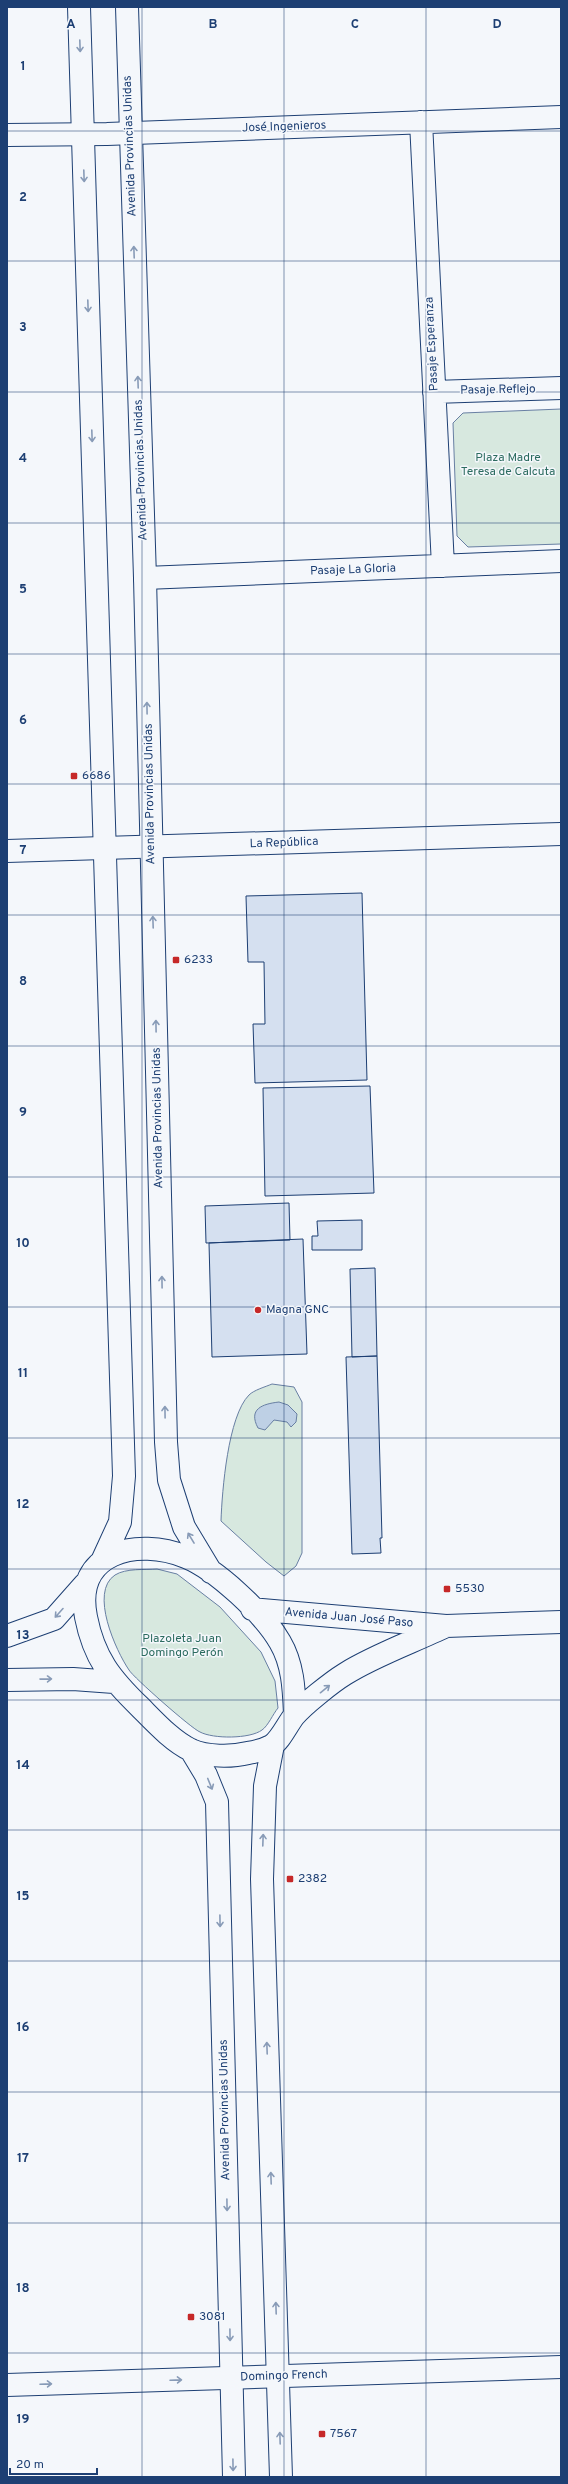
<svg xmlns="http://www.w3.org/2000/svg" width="568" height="2484" font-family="Overpass,sans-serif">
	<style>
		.green { fill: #d7e8df; stroke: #687fa3 }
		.water { fill: #bed0e5; stroke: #687fa3 }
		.building { fill: #d5e0f0; stroke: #1d3f73 }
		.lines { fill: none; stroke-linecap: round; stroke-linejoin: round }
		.street-casing { stroke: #1d3f73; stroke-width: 24 }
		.secondary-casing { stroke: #1d3f73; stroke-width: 24 }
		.street { stroke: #f4f7fb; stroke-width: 22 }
		.secondary { stroke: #f4f7fb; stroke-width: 22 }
		.oneway { stroke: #889bb7 }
		.grid { fill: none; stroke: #1d3f73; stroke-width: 1; stroke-opacity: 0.55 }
		.poi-dot { fill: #c62828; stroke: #f4f7fb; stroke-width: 1.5 }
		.labels { text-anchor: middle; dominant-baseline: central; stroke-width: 3; stroke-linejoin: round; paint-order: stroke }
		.street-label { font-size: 12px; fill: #1d3f73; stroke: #f4f7fb }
		.park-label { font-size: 12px; fill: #2c6c60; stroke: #f4f7fb }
		.poi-label { font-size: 12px; fill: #1d3f73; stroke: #f4f7fb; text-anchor: start }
		.grid-label { font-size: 13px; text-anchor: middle; font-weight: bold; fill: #1d3f73; stroke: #f4f7fb; stroke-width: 3; stroke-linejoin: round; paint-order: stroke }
	</style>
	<rect width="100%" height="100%" fill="#f4f7fb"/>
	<path class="green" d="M561,409v135l-93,3 -11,-11 -4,-113 10,-10z
		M272,1384l22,3 8,15v151l-6,13 -12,10 -18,-14 -45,-41c1,-30 7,-105 28,-126 5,-5 16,-8 23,-11z
		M157,1569l20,5 43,33 41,45 14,29 3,27c-5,6 -10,18 -16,22 -12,9 -49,9 -62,2 -8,-3 -67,-55 -71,-62 -13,-19 -40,-78 -14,-95 11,-7 30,-5 42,-6z"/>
	<path class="water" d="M279,1402l9,3 9,9 -1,8 -5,5 -4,-5 -13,-2 -9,10 -7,-2c-10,-19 4,-24 21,-26z"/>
	<path class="building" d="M362,893l5,187 -112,3 -2,-59h12l-1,-62h-16l-2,-66z
		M370,1086l4,107 -109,3 -2,-108z
		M289,1203l1,37 -84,3 -1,-37z
		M362,1220v30h-50v-14h6l-1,-15z
		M303,1239l4,115 -95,3 -3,-114z
		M375,1268l2,88 -25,1 -2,-88z
		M377,1356l5,182h-2l1,15 -29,1 -6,-197z"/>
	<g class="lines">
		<defs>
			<path id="street" d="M421,122l22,444
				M7,135l100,-1 454,-17
				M434,392l127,-4
				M145,578l416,-17
				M7,851l554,-17
				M7,2385l554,-18"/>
			<path id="secondary" d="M79,7l45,1469 -4,46 -17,37
				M127,7l18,571 21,864 3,38 15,47 27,45
				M252,1609l194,17 115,-4
				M7,1636l47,-17 31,-35
				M7,1680l66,-1 41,3
				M295,1714c-1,-25 -2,-50 -15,-72 -16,-28 -64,-73 -94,-85 -49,-20 -113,-5 -100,60 8,41 25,62 54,90 14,14 32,34 51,43 15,7 41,7 57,3 7,-1 17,-4 23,-7 9,-5 16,-21 23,-30 9,-11 38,-34 51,-42 28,-18 70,-33 101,-48
				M273,1745l-8,41 -3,93 19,598
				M191,1750l15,25 11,27 17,675"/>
		</defs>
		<use href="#street" class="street-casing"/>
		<use href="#secondary" class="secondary-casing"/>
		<use href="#street" class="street"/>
		<use href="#secondary" class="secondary"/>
	</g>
	<defs><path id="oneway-shaft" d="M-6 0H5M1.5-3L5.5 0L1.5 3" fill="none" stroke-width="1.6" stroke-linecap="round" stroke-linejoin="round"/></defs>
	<g class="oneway">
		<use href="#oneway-shaft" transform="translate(80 46) rotate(88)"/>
		<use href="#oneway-shaft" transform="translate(84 176) rotate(88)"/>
		<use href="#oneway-shaft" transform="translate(134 252) rotate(-92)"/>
		<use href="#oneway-shaft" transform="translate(88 306) rotate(88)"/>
		<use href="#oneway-shaft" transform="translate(138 382) rotate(-92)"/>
		<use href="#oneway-shaft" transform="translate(92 436) rotate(88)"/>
		<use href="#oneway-shaft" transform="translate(147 708) rotate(-91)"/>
		<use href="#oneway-shaft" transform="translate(153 922) rotate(-92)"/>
		<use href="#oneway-shaft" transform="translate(156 1026) rotate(-91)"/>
		<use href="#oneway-shaft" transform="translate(162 1282) rotate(-91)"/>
		<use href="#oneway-shaft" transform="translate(165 1412) rotate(-91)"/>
		<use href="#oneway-shaft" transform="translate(191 1538) rotate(-121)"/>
		<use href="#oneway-shaft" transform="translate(59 1613) rotate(132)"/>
		<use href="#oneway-shaft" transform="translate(46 1679) rotate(-1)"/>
		<use href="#oneway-shaft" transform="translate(325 1689) rotate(-39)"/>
		<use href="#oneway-shaft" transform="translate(210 1784) rotate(68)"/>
		<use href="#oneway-shaft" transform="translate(263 1840) rotate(-88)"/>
		<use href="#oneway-shaft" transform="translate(220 1921) rotate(89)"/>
		<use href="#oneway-shaft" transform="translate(267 2048) rotate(-92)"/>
		<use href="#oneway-shaft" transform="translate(271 2178) rotate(-92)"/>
		<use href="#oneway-shaft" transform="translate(227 2205) rotate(89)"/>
		<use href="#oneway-shaft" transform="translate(276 2308) rotate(-92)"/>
		<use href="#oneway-shaft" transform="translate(230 2335) rotate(89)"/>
		<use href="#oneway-shaft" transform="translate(176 2380) rotate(-2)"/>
		<use href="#oneway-shaft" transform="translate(46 2384) rotate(-2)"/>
		<use href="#oneway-shaft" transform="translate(280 2438) rotate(-92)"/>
		<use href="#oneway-shaft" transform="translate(233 2465) rotate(89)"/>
	</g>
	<path class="grid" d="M142,7v2470M284,7v2470M426,7v2470M7,131h554M7,261h554M7,392h554M7,523h554M7,654h554M7,784h554M7,915h554M7,1046h554M7,1177h554M7,1307h554M7,1438h554M7,1569h554M7,1700h554M7,1830h554M7,1961h554M7,2092h554M7,2223h554M7,2353h554"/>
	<g class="poi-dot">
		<rect x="70" y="772" width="8" height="8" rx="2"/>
		<rect x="172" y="956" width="8" height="8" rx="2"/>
		<circle cx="258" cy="1310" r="4"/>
		<rect x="443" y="1585" width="8" height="8" rx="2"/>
		<rect x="286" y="1875" width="8" height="8" rx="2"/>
		<rect x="187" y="2313" width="8" height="8" rx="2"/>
		<rect x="318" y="2430" width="8" height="8" rx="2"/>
	</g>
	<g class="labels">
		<g class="street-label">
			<text transform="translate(284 127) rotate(-2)">José Ingenieros</text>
			<text transform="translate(130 146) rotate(-92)">Avenida Provincias Unidas</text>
			<text transform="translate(432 344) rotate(-93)">Pasaje Esperanza</text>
			<text transform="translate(498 390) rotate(-1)">Pasaje Reflejo</text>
			<text transform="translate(141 470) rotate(-92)">Avenida Provincias Unidas</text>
			<text transform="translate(353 570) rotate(-2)">Pasaje La Gloria</text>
			<text transform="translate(150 794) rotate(-91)">Avenida Provincias Unidas</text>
			<text transform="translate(284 843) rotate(-2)">La República</text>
			<text transform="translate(158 1118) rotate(-91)">Avenida Provincias Unidas</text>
			<text transform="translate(349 1618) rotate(5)">Avenida Juan José Paso</text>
			<text transform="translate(225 2110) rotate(-91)">Avenida Provincias Unidas</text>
			<text transform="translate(284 2376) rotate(-2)">Domingo French</text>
		</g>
		<g class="park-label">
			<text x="508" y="458">Plaza Madre<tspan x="508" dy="14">Teresa de Calcuta</tspan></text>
			<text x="182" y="1639">Plazoleta Juan<tspan x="182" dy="14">Domingo Perón</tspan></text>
		</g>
		<g class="poi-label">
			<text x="82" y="776">6686</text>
			<text x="184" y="960">6233</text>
			<text x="266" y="1310">Magna GNC</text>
			<text x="455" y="1589">5530</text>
			<text x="298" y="1879">2382</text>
			<text x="199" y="2317">3081</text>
			<text x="330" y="2434">7567</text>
		</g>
	</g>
	<g class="grid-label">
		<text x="71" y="28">A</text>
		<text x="213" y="28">B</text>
		<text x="355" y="28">C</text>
		<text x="497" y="28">D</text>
		<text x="23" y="70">1</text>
		<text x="23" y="201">2</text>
		<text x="23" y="331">3</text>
		<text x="23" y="462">4</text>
		<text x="23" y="593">5</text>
		<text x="23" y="724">6</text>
		<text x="23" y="854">7</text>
		<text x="23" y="985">8</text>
		<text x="23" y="1116">9</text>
		<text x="23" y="1247">10</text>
		<text x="23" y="1377">11</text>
		<text x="23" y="1508">12</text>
		<text x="23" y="1639">13</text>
		<text x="23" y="1769">14</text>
		<text x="23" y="1900">15</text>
		<text x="23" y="2031">16</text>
		<text x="23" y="2162">17</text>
		<text x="23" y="2292">18</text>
		<text x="23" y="2423">19</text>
	</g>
	<rect width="568" height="2484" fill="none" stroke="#1d3f73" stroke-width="16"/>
	<path d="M10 2468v6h87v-6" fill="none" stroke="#1d3f73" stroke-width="2"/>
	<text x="16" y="2468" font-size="12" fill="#1d3f73" stroke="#f4f7fb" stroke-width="3" paint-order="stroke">20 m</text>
</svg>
